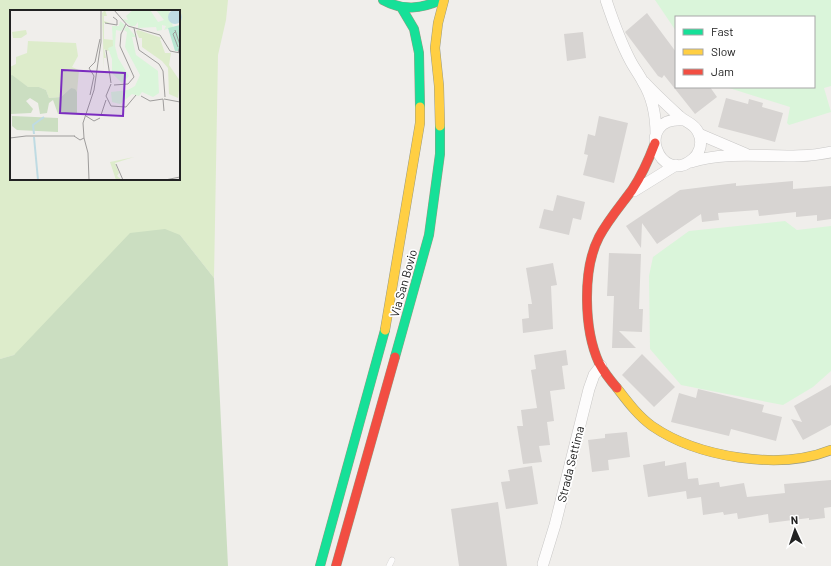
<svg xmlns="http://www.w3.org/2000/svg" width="831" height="566" font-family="Barlow,sans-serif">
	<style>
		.grass { fill: #ddeccb; fill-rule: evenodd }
		.forest { fill: #cbdec1 }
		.park { fill: #daf5da }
		.building { fill: #d7d4d2 }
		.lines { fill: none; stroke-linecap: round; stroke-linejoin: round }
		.lane-casing { stroke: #c9c8c7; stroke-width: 6 }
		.street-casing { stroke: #c9c8c7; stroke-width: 12 }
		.fast-casing { stroke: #999a82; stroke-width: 10 }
		.slow-casing { stroke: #999a82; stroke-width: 10 }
		.jam-casing { stroke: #999a82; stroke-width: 10 }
		.lane { stroke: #fdfcfc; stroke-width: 5.5 }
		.street { stroke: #fdfcfc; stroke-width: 11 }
		.fast { stroke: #16e098; stroke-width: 9 }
		.slow { stroke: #ffcf43; stroke-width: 9 }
		.jam { stroke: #f24e42; stroke-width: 9 }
		.labels { text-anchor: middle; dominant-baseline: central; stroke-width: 3.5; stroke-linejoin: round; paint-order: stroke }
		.street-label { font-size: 12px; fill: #222; stroke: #fff }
		.inset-river { fill: none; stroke: #bfdbe3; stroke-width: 2 }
		.inset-road { fill: none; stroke: #9e9c9b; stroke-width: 1 }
		.view { fill: #7b2cbf; fill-opacity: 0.15; stroke: #7b2cbf; stroke-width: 2 }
		.inset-edge { fill: none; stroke: #222; stroke-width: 2 }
	</style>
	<rect width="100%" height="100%" fill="#f0eeeb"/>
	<path class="grass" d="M0,0h228l-2,20 -8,35 -4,223 -34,-43 -166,120 -14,4zM11,11h168v168h-168z"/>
	<path class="forest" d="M165,229l15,6 34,43 14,288h-228v-207l14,-4 116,-122z"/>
	<path class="park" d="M655,0h176v86l-7,2 7,24 -42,13 -2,-2 3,-16 -64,-20h88v-70h-138v14z
		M785,221l12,9 34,-4v145l-18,16 -30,18 -102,-20 -31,-36 -1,-73 4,-19 36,-26z"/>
	<path class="building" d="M647,13l29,39v35h34l7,10 -22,17 -31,-39 -2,3 -4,-2 -33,-44z
		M583,32l3,26 -19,3 -3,-27z
		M726,98l22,6 1,-5 14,4 -1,4 21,6 -8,29 -57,-15z
		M599,116l29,7 -14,60 -31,-8 5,-20 -4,-1 4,-20 7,2z
		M793,181v8l38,-3v33l-14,2v-6l-21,2v-5l-37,4 -1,-6 -40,3 1,7 -17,2 -1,-8 -44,30 -15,-21 -1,25 -15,-22 54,-36 56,-7v3z
		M557,195l28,7 -4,18 -8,-2 -4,17 -30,-7 5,-19 9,2z
		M609,253l32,1 -2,55h4l-1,23 -23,-1 17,17h-24l2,-52h-7z
		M553,263l4,22 -6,1 2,43 -30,4 -1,-14 7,-1 -1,-14h4l-6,-36z
		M566,350l2,15 -6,1 3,23 -15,2 4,30 -7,1 3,23 -11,1 3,16 -19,2 -6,-38h6l-2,-16 16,-2 -6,-38 5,-1 -2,-14z
		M642,354l33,33 -21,20 -32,-32z
		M831,385v40l-28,15 -12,-21 11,3 -8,-16z
		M698,389l66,16 -2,7 20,5 -6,24 -45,-12 -2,7 -58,-14 8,-29 17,5z
		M627,432l3,25 -22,3 1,10 -17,2 -4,-32 17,-2v-4z
		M665,461v5l21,-4 2,17 10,-1 1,7 20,-3 1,5 24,-4 3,14 38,-4 -1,-9 47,-4v27l-7,1 1,10 -16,2v-2l-40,5 -1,-9 -30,5 -1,-6 -13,2 -1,-3 -20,3 -2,-18 -14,2 -1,-8 -38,6 -5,-32z
		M532,466l6,38 -32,5 -5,-27 9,-1 -2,-11z
		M498,502l9,64h-48l-8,-57z"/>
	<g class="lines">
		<defs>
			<path id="lane" d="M389,566l3,-6"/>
			<path id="street" d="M606,0c7,21 14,41 24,60 4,8 9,14 13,22 10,16 13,35 13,53
				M644,82c11,12 23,23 35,34 5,5 13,7 17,13 2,2 3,5 4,8 2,8 -1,17 -7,22 -33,29 -61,-43 -9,-39
				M699,134l47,20
				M691,162c46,-14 94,0 140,-10
				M634,191l42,-26
				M543,564l12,-39 34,-136 5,-14 7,-9"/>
			<path id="fast" d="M383,0c20,11 38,9 58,0
				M401,7l13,22 5,24 1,54
				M395,357l34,-122 11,-81v-28
				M320,566l65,-236"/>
			<path id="slow" d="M440,126l-1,-40 -4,-38 3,-25 6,-23
				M385,330l35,-207v-16
				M617,388c10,13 21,28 35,38 45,31 127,45 179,24"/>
			<path id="jam" d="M617,388c-7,-8 -13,-16 -18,-25 -15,-33 -17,-93 0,-126 9,-17 22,-32 33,-47 10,-15 17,-31 23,-47
				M336,566l59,-209"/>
		</defs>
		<use href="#lane" class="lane-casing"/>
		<use href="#street" class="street-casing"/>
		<use href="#fast" class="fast-casing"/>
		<use href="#slow" class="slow-casing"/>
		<use href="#jam" class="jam-casing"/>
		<use href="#lane" class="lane"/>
		<use href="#street" class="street"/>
		<use href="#fast" class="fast"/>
		<use href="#slow" class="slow"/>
		<use href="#jam" class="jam"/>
	</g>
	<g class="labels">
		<g class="street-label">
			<text transform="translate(403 283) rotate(-74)">Via San Bovio</text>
			<text transform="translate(570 464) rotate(-76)">Strada Settima</text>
		</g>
	</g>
	<g transform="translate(10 10)">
		<rect width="170" height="170" fill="#f0eeeb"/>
		<path d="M95,0l2,6h-3v5l6,2h-6v16l9,1 1,8 -7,3 -3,-2 2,9h-2v12l-2,-57zM16,20l1,4 -6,4h-8l-1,-6zM128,20l24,8 -2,1 5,14h6l-2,12 11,16 -2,17 -9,-4 -1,-26 -6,-7 -20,-14v-9h-3l-3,-7zM18,31l48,2 2,13 -6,11 7,3 -2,22 -6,-4 -10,9 -12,1 -3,-8 -7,-3h-11l-18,-11v-9l6,-3v-7l11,-4zM124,147l-19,6 4,10 -2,3 5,4h-6l-6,-18z" fill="#ddeccb"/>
		<path d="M2,65l16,12h11l7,3 3,8 12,-1 10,-9 4,1 2,3v22h-19l-5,-14 -4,3 -2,10 -7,1 -2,-11 -8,-5 -4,3 7,8 -2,4 -20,1 -1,-38zM2,106l46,2v14l-41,-2 -5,-4z" fill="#cbdec1"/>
		<path d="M123,0h17l8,12 6,-2 -8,-10h13l4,17 -9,3 2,-4 -4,-1v5l-5,1 -1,-4 -18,1v-6l-3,4h-4l-9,-7 6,1 -2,-4zM110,11l5,4 -4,6 -5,-1 -1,16 3,12 11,18 -7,7 -10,-10v-14l-4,-11 5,-2 -1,-20h7zM117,16l9,11h-4l4,18 22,16 1,22 -6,4 -11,-5 -3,4 -7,-2 -12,10 -8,-2 -1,-10 17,-2 7,-4 5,-11 -15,-28 2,-15 -3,-2z" fill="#daf5da"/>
		<path d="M170,15v26h-5l-7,-23z" fill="#b7e6d2"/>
		<path d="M158 7a7 7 0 1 1 14 0a7 7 0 1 1-14 0Z" fill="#bfdbe3"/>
		<path class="inset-river" d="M24,124l-1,-9 11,-8M24,127l4,43"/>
		<path class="inset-road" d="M104,0l14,16 32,9 10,16 10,2M95,13l12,2v-5l-4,-3M124,18l5,22 20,14 4,7 2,26M165,20l5,15 -2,8M165,22l-2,2 5,13M96,40l5,33M101,74l-5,12 5,10 15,1 10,-12M104,75l14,-1 6,-7 -14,-31 1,-12 5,-10M80,85l4,-19 -5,-8 6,-6 5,-23M131,86l9,5 13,-2 1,12M154,89l16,3M91,105l5,-15M76,106l8,5 6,-3M64,126l6,4 4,-2 -1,-15 11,-33 7,-48v-32M0,128l16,-2h49M74,128l4,15 1,27M106,154l7,16M155,170l15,-3"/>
		<path class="view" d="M52,60l63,3 -2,43 -63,-3z"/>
		<rect width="170" height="170" class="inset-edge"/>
	</g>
	<rect x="675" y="16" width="140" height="72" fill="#ffffff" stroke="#a7a7a7"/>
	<rect x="683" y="29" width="20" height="6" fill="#16e098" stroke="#a7a7a7"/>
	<text x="711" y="36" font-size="12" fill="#222222">Fast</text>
	<rect x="683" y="49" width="20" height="6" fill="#ffcf43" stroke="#a7a7a7"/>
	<text x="711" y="56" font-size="12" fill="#222222">Slow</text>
	<rect x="683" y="69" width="20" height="6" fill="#f24e42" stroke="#a7a7a7"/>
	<text x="711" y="76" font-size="12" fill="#222222">Jam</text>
	<g transform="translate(795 530) rotate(357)" stroke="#ffffff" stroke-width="3" paint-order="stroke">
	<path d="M0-3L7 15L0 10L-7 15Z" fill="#222222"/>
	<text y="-6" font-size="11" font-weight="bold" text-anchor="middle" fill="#222222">N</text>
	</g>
</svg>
